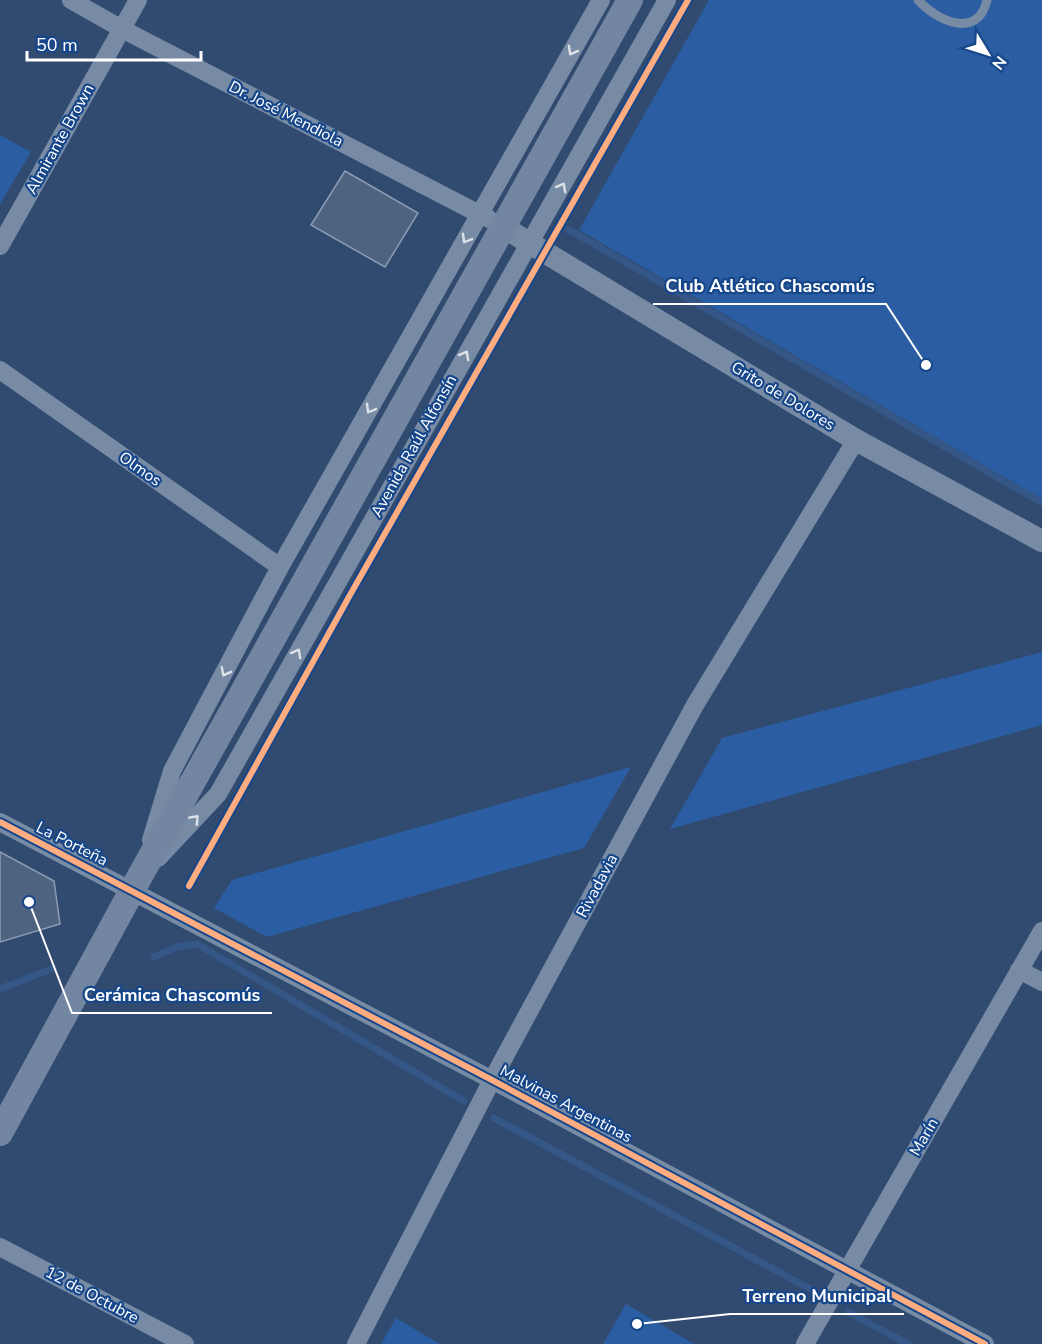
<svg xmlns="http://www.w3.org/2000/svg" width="1042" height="1344" font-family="'Nunito Sans',sans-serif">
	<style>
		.green { fill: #2a5da1 }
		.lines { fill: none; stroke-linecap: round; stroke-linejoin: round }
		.stream { stroke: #345787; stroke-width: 7 }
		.building { fill: #4e6380; stroke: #8c9cb3; stroke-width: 1.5 }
		.service { stroke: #788ba5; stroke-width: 9 }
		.minor { stroke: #788ba5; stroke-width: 18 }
		.tertiary { stroke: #788ba5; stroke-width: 22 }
		.secondary { stroke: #7386a1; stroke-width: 26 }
		.cycleway-casing { stroke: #17478a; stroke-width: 10 }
		.cycleway { stroke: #ffac80; stroke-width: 6 }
		.oneway { stroke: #dde2e8 }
		.labels { text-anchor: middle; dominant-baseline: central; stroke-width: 4.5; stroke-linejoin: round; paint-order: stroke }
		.street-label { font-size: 16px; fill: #fff; stroke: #17478a }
		.leader { fill: none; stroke: #fff; stroke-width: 2 }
		.callout-dot { fill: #fff; stroke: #17478a; stroke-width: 2 }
		.callout-label { font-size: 18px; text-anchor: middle; font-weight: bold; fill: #fff; stroke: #17478a; stroke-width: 4.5; stroke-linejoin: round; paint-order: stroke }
	</style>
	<rect width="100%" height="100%" fill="#314b70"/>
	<path class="green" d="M709,0h333v499l-463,-269z
		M0,135l31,17 -31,52z
		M1042,652v73l-372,104 52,-91z
		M631,767l-47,81 -317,89 -53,-29 18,-28z
		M626,1304l68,40h-91z
		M396,1318l44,26h-59z"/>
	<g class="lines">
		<path class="stream" d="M568,229l474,274
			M154,957l23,-10 20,-3 267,157
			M0,989l54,-21
			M494,1118l320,173
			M848,1312l60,32"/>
	</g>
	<path class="building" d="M345,171l73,42 -33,54 -74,-42z
		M0,852l54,29 6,43 -60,18z"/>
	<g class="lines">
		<path class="service" d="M918,0c19,21 60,40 69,0"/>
		<path class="minor" d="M71,0l51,29 367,190
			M0,246l138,-246
			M0,370l280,197
			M0,822l492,258 493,264
			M151,840l21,-69 108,-204 321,-567
			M158,858l60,-64 449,-794
			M1019,970l23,12
			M0,1247l185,97
			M356,1344l136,-264 203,-375 161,-265
			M805,1344l237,-413"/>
		<path class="tertiary" d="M503,227l353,213 186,101"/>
		<path class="secondary" d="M0,1133l140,-257 490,-876"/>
		<defs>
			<path id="cycleway" d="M0,822l492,258 493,264
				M189,886l161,-291 338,-595"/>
		</defs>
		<use href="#cycleway" class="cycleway-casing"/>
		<use href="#cycleway" class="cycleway"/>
	</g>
	<defs><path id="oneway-chevron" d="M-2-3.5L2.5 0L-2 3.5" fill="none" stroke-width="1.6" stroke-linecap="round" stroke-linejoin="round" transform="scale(1.5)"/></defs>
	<g class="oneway">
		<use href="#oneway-chevron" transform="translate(572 51) rotate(119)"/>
		<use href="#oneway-chevron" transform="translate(562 187) rotate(-61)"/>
		<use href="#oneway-chevron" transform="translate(466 239) rotate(120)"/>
		<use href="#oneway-chevron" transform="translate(465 355) rotate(-61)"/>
		<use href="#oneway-chevron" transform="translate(370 409) rotate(120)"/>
		<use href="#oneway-chevron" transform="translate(297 653) rotate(-61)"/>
		<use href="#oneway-chevron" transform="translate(225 672) rotate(118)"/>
		<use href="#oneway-chevron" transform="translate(195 819) rotate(-47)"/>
	</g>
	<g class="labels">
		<g class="street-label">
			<text transform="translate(286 114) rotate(27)">Dr. José Mendiola</text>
			<text transform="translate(60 139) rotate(-61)">Almirante Brown</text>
			<text transform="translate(783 396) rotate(31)">Grito de Dolores</text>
			<text transform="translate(414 446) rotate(-61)">Avenida Raúl Alfonsín</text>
			<text transform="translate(140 469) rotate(35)">Olmos</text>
			<text transform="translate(72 844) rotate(27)">La Porteña</text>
			<text transform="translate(597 886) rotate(-62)">Rivadavia</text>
			<text transform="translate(566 1104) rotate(28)">Malvinas Argentinas</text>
			<text transform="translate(924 1137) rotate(-60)">Marín</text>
			<text transform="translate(92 1295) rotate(28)">12 de Octubre</text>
		</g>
	</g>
	<path class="leader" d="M926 365L886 304H653M29 902L72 1013H272M637 1324L730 1314H904"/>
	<g class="callout-dot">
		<circle cx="926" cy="365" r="6"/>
		<circle cx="29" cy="902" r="6"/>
		<circle cx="637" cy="1324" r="6"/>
	</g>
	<g class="callout-label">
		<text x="770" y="292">Club Atlético Chascomús</text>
		<text x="172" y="1001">Cerámica Chascomús</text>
		<text x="817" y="1302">Terreno Municipal</text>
	</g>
	<g transform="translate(988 54) rotate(128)" stroke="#17478a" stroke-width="4.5" paint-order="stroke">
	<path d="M0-4.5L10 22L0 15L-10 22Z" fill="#ffffff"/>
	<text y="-9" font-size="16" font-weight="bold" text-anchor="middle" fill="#ffffff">N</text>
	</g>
	<path d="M27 51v9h174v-9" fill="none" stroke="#ffffff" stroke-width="3"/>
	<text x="36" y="51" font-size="18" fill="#ffffff" stroke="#17478a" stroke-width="4.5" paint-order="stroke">50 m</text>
</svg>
